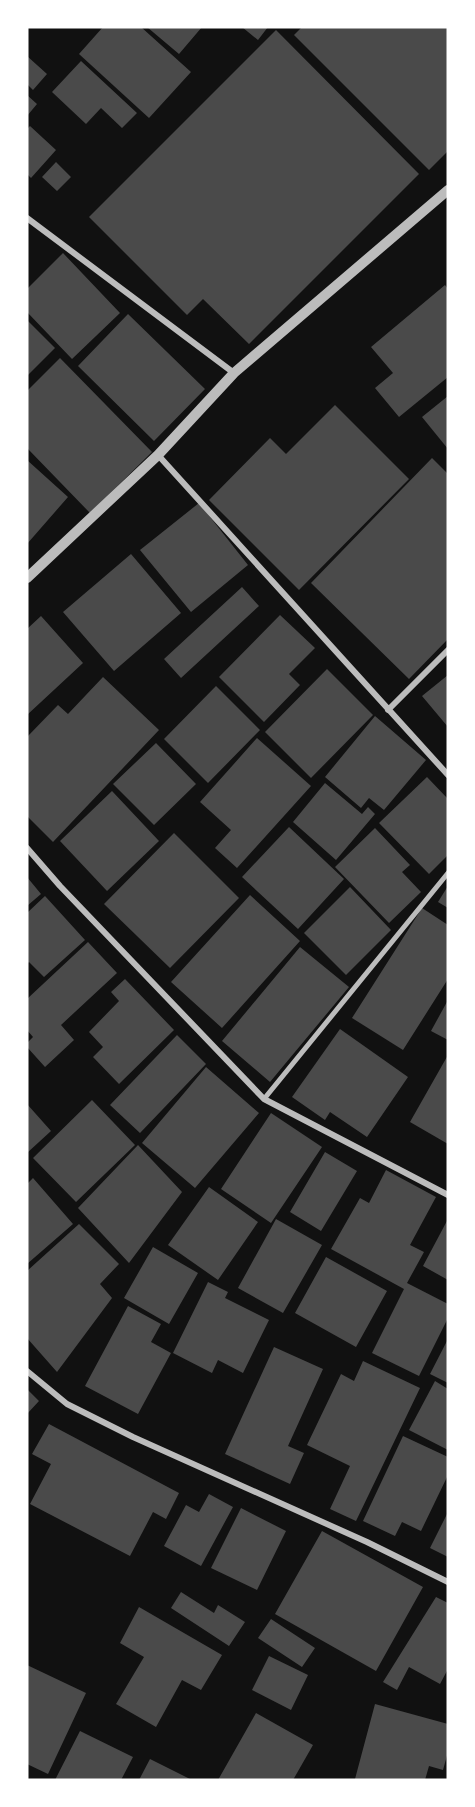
<svg xmlns="http://www.w3.org/2000/svg" width="475" height="1807" font-family="Roboto,sans-serif">
	<style>
		.building { fill: #4a4a4a }
		.lines { fill: none; stroke-linecap: round; stroke-linejoin: round }
		.pedestrian { stroke: #bcbcbc; stroke-width: 5 }
		.minor { stroke: #bcbcbc; stroke-width: 6 }
		.tertiary { stroke: #bcbcbc; stroke-width: 10 }
	</style>
	<rect width="100%" height="100%" fill="#111"/>
	<path class="building" d="M103,27h38l50,45 -42,46 -70,-64z
		M147,27h55l-23,27z
		M242,27h26l-10,13z
		M302,27h146v124l-19,19 -135,-135z
		M276,30l143,144 -170,170 -46,-45 -16,16 -98,-98z
		M27,56l20,18 -14,16 -6,-6z
		M81,61l56,52 -15,15 -21,-20 -15,16 -34,-32z
		M27,95l10,9 -10,12z
		M30,126l26,24 -25,28 -4,-4v-45z
		M56,162l15,15 -14,14 -15,-14z
		M63,253l57,60 -48,46 -45,-47v-23z
		M445,285l3,4v88l-49,40 -24,-29 18,-15 -22,-26z
		M128,314l77,75 -51,52 -76,-75z
		M27,320l28,28 -28,28z
		M60,358l92,94 -62,61 -63,-65v-57z
		M448,396v53l-26,-32z
		M335,405l74,74 -110,111 -90,-90 61,-62 16,16z
		M432,458l16,16v165l-39,40 -98,-96z
		M27,460l41,37 -41,47z
		M199,503l49,62 -57,47 -51,-62z
		M131,554l50,59 -67,58 -51,-59z
		M242,587l17,19 -78,72 -17,-19z
		M280,615l35,33 -26,26 11,11 -36,37 -45,-45z
		M41,616l42,47 -56,52v-86z
		M327,669l46,46 -62,63 -46,-46z
		M448,675v52l-26,-31z
		M103,677l56,53 -106,112 -26,-26v-79l31,-32 10,9z
		M216,686l44,44 -52,53 -44,-44z
		M375,716l51,44 -42,50 -15,-12 -8,10 -36,-31z
		M257,738l54,48 -74,82 -22,-20 16,-18 -31,-28z
		M156,743l40,41 -42,41 -41,-41z
		M427,777l21,22v56l-19,19 -50,-51z
		M325,783l37,31 6,-7 7,7 -39,46 -43,-38z
		M112,791l47,50 -52,50 -47,-50z
		M289,827l55,52 -46,50 -56,-52z
		M375,828l35,37 -8,7 19,20 -32,31 -54,-56z
		M174,833l65,65 -69,70 -66,-64z
		M27,877l14,17 -14,12z
		M448,886v22l-10,-6z
		M350,887l41,43 -45,45 -42,-42z
		M250,895l50,46 -78,87 -51,-46z
		M45,896l40,44 -41,37 -15,-15 -2,2v-51z
		M422,908l26,17v54l-45,71 -51,-32z
		M88,942l29,31 -56,52 13,15 -29,27 -18,-20v-4l6,-6 -6,-7v-31z
		M300,947l49,40 -79,95 -48,-41z
		M125,979l49,51 -55,54 -26,-27 10,-10 -14,-15 30,-31 -8,-9z
		M448,1000v40l-17,-9z
		M340,1029l68,48 -41,60 -37,-25 -5,8 -33,-23z
		M177,1035l29,29 -66,69 -30,-28z
		M448,1055v89l-38,-22z
		M206,1067l53,46 -64,75 -53,-45z
		M92,1100l43,45 -59,57 -43,-44z
		M27,1104l24,27 -24,22z
		M271,1113l51,34 -51,76 -50,-34z
		M138,1145l44,47 -53,71 -51,-55z
		M325,1152l32,19 -36,60 -31,-19z
		M386,1170l50,27 -26,48 14,7 -17,31 41,21v14l-29,58 -47,-23 32,-64 -73,-40 29,-51 9,5z
		M33,1178l40,46 -46,40v-80z
		M209,1187l49,35 -40,58 -50,-35z
		M276,1219l46,26 -39,68 -45,-25z
		M448,1219v61l-25,-14z
		M79,1224l40,40 -19,20 12,14 -55,74 -30,-34v-67z
		M153,1247l45,26 -29,51 -45,-26z
		M326,1257l61,34 -31,56 -61,-34z
		M208,1282l20,10 -3,6 44,22 -26,53 -25,-13 -6,13 -39,-20z
		M128,1306l33,18 -10,18 20,11 -33,61 -53,-28z
		M448,1339v44l-18,-9z
		M274,1347l49,22 -35,77 16,7 -14,31 -65,-30z
		M363,1361l57,27 -64,133 -26,-12 20,-43 -43,-21 34,-71 13,7z
		M435,1381l13,8v61l-39,-20z
		M27,1389l12,12 -12,13z
		M49,1424l130,69 -13,26 -13,-7 -23,44 -100,-52 21,-40 -19,-10z
		M403,1436l45,21v18l-27,56 -19,-9 -7,14 -32,-15z
		M209,1494l24,13 -32,59 -37,-20 22,-41 13,7z
		M241,1508l45,23 -29,59 -46,-22z
		M448,1512v45l-18,-9z
		M322,1531l101,56 -47,84 -101,-57z
		M181,1592l33,21 4,-8 27,17 -16,24 -58,-38z
		M436,1597l12,6v66l-8,15 -31,-17 -12,23 -14,-8z
		M139,1607l83,48 -21,35 -19,-10 -26,47 -40,-23 28,-47 -24,-14z
		M271,1619l44,29 -13,19 -44,-29z
		M269,1656l39,19 -17,35 -39,-20z
		M27,1665l59,28 -38,81 -21,-10z
		M375,1704l73,20v28l-5,18 -14,-4 -4,14 -70,-1z
		M256,1713l57,32 -20,35h-75z
		M80,1731l53,26 -12,23h-66z
		M150,1759l42,21h-53z"/>
	<g class="lines">
		<path class="pedestrian" d="M264,1099l184,-226"/>
		<path class="minor" d="M27,218l207,155
			M158,455l290,320
			M388,710l60,-60
			M27,848l33,38 204,213 184,96
			M27,1371l40,33 66,33 234,105 81,40"/>
		<path class="tertiary" d="M27,578l131,-123 76,-82 214,-183"/>
	</g>
	<rect width="475" height="1807" fill="none" stroke="#ffffff" stroke-width="57"/>
</svg>
